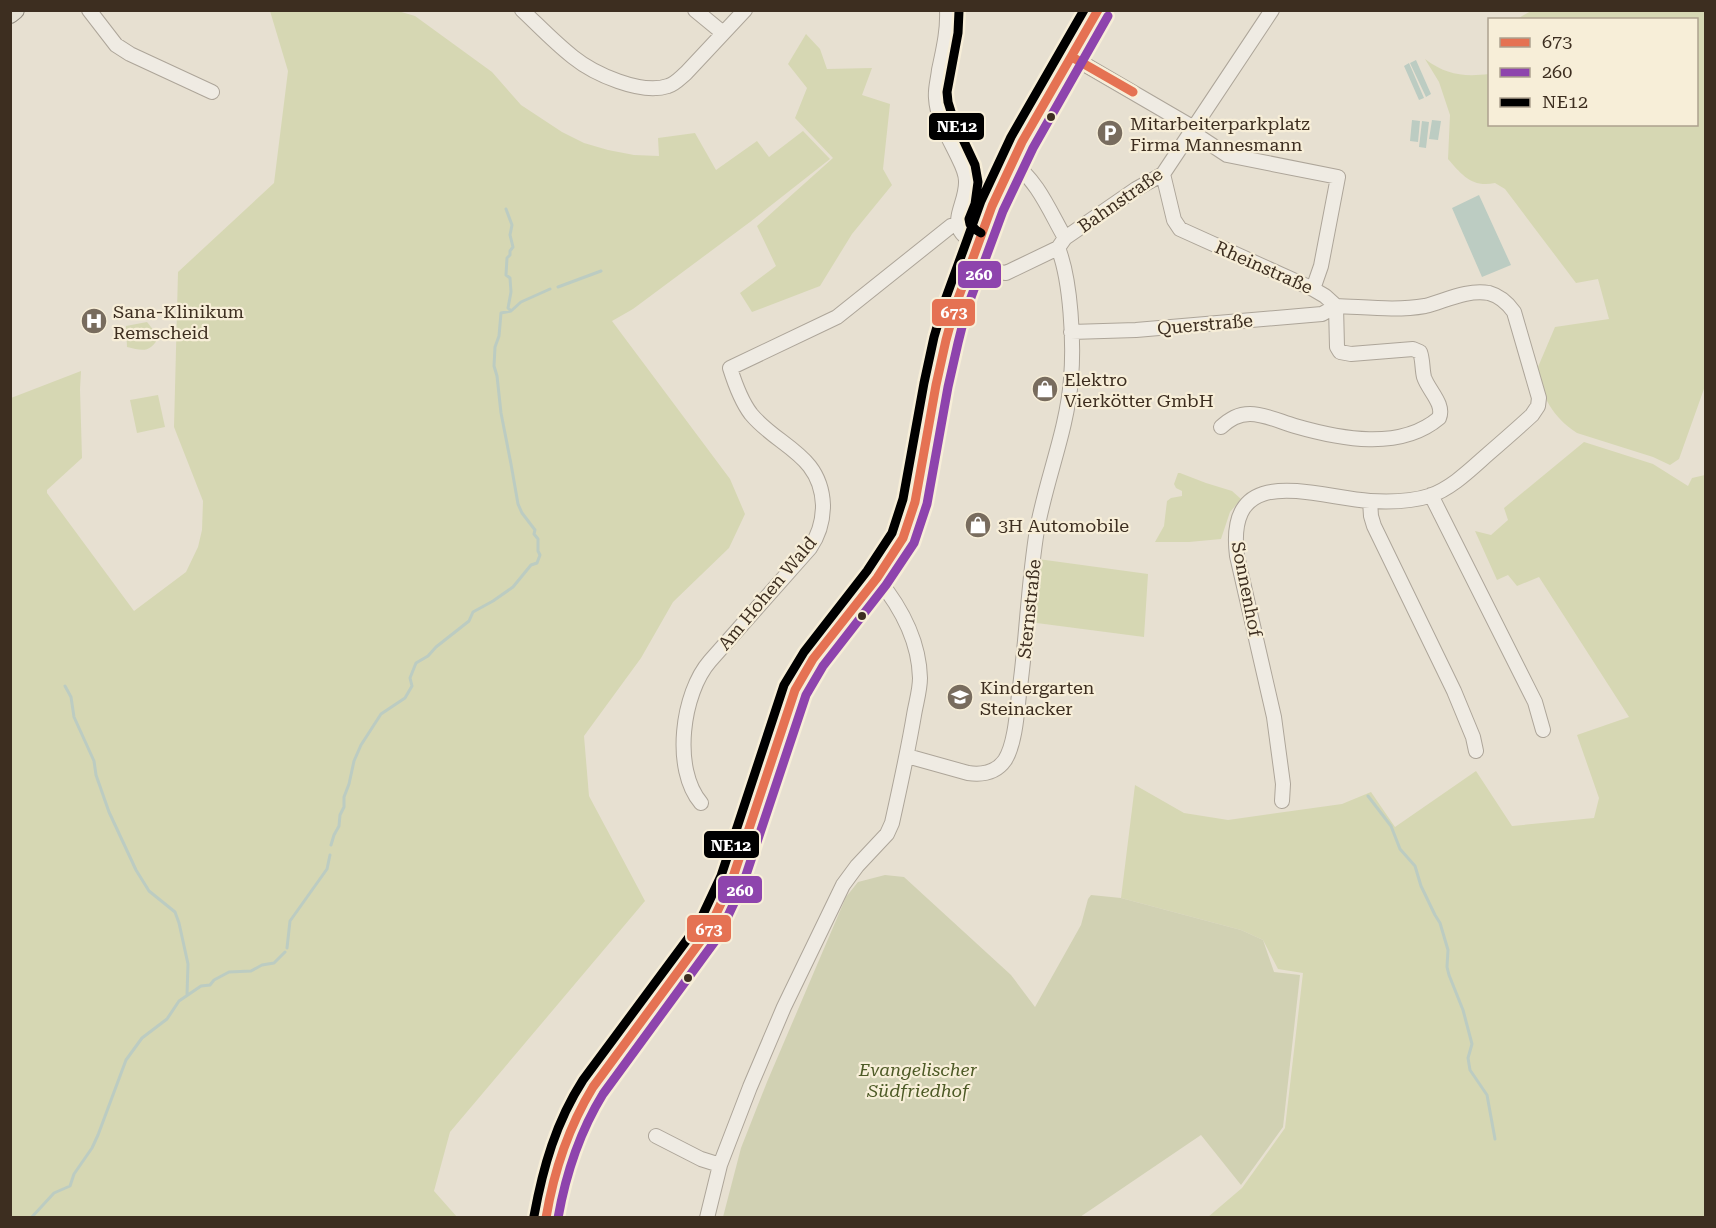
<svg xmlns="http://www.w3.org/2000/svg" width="1716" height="1228" font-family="'Roboto Serif',serif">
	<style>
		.green { fill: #d6d7b3 }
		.cemetery { fill: #d1d1b3 }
		.water { fill: #bcccc2 }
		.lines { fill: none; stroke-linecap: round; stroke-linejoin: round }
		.stream { stroke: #bcccc2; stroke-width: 3 }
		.minor-casing { stroke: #ada599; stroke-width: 16 }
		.major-casing { stroke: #928b80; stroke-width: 20 }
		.minor { stroke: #efebe3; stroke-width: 14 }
		.major { stroke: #e6e1d4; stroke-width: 18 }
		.bus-1-casing { stroke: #f7eed8; stroke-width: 14 }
		.bus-2-casing { stroke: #f7eed8; stroke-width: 14 }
		.bus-3-casing { stroke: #f7eed8; stroke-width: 14 }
		.bus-1 { stroke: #e57253; stroke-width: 9 }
		.bus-2 { stroke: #8e44ad; stroke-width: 9 }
		.bus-3 { stroke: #000; stroke-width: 9 }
		.bus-dot { fill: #3d2e20; stroke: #f7eed8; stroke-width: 2 }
		.labels { text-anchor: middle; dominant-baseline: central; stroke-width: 4.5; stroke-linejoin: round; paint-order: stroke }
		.poi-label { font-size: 18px; fill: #3d2e20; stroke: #f7eed8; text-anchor: start }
		.street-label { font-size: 18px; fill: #3d2e20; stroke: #f7eed8 }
		.park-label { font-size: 18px; font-style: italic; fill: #4d5a26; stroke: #f7eed8 }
		.line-badge { stroke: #f7eed8; stroke-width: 2 }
		.badge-label { font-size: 16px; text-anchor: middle; font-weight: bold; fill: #fff }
	</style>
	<rect width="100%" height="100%" fill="#e7e0d1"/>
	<path class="green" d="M398,11l17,5 77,56 29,33 41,27 22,11 24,7 26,5 25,1 -1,-18 37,-5 21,37 41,-29 12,16 34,-26 27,28 -80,63 -117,87 -21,12 118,158 15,35 -16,34 -56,54 -32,56 -57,78 5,60 56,105 -195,231 -16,59 23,26h-446v-819l70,-27 -1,18 2,69 -35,32v3l87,118 52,-39 12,-25 4,-17 1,-29 -29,-74 4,-155 96,-89 14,-112 -18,-60z
		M1531,11h174v375l-26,73 -9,6 -17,-8 -76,-24c-26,-17 -33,-36 -43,-64l4,-2 17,-40 54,-8 -11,-40 -22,4 -71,-94 -10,-6c-23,5 -33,-8 -47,-24l2,-44 -11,-33 -14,-23c21,16 39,18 64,15l1,50h206v-104l-179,-1z
		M806,34l14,15 7,20 45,-1 -10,27 28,9 -7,65 9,16 -40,49 -32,52 -68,26 -12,-19 36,-27 -19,-40 76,-68 -38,-40 12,-30 -19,-24z
		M147,322l12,15c-9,16 -16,14 -32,10l-1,-21z
		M158,395l7,32 -28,6 -7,-33z
		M1584,442l69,22 35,22 4,-8 13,-3v742h-497l34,-29 43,-60 18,-155 -25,-4 -15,-29 -22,-10 -120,-32 14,-113 49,28 44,7 114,-16 29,-12 24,35 81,-56 36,55 82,-8 5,-20 -22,-63 52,-18 -90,-140 -22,9 -9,-11 -11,5 -22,-49 16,4 17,-15 -4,-12z
		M1178,473h2l26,10 26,8 9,8 -11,13 -9,27 -32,3h-34l9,-16 3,-25 4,-3 11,-2v-5l-6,-3 -2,-4z
		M1038,559l110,15 -4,63 -115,-15z"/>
	<path class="cemetery" d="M885,875l19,2 107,98 24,32 46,-82 7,-26 3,-4 30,3 120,32 22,10 11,32 26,3 -17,152 -42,58 -40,-50 -121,82h-357l18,-69 26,-66 79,-185 12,-15z"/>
	<path class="water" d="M1416,60l15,34 -5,3 -16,-34z
		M1409,63l15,35 -5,2 -15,-34z
		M1412,120l8,1 -2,21 -8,-1z
		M1432,120l9,1 -3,19 -9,-1z
		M1422,121l7,1 -3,26 -7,-1z
		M1479,195l32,70 -29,12 -30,-69z"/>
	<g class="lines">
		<path class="stream" d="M506,209l6,16 -2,10 3,12 -3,4v4l-3,3 -1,17 4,3 1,14 -3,16 2,2
			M558,287l43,-16
			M65,686l6,11 3,20 20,44 2,14 13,37 27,58 13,21 26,21 4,11 9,41 -1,31
			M1368,796l23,30 9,23 15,17 6,20 14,29 5,8 8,27 -1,17 2,8 14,35 9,34 -4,14 2,12 17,25 8,44
			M331,845l3,-10 5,-9 1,-11 4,-8v-10l5,-13 5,-23 7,-16 20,-31 24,-16 7,-12 -2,-8 6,-15 12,-7 8,-9 33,-26 4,-9 20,-11 20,-14 18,-22 6,-2 3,-8 -2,-4v-12l-4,-5 1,-4 -13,-17 -4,-9 -7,-40 -10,-51 -4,-37 -3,-10 1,-19 4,-11 2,-23 10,-2 10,-9 29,-13
			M287,948l3,-27 37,-52 3,-14
			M31,1218l23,-25 16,-7 4,-12 18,-26 6,-13 28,-75 16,-22 25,-19 12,-18 22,-15 9,-1 4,-5 15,-8 22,-1 11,-6 12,-2 11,-11"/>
		<defs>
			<path id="minor" d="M89,10l27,35 14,9 82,38
				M522,10c17,16 33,33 51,47 21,17 68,38 95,29 7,-2 12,-8 18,-13l59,-63
				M695,10l28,23
				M947,10c1,21 -4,41 -8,60 -1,10 -4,19 -3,28 1,21 14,42 23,61 3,6 7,14 7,22 1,26 -25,48 12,63
				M1072,57l122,71
				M1192,132l35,23 111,22 -17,89 -8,23
				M1012,163c25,16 38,49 53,75
				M1163,174l11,46 6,9 133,60 12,7 11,10c29,1 60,5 89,0 20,-5 42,-17 64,-13 11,3 18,9 25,19l25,86 -1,8 -6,9c-14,13 -29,26 -44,39 -17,15 -37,35 -59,42 -18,6 -40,6 -59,5 -56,-4 -145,-41 -133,55l37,161 9,67 -1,17
				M969,268l37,5 52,-25 7,-10 71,-49 27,-15 109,-164
				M1071,332l65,-2 186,-16 14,-8
				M1221,427c9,-8 17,-13 29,-13 15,0 31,8 45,12 45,13 105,25 144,-8 6,-14 -11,-28 -15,-41 -2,-8 -1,-17 -4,-25l-7,-3 -62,5 -11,-2 -3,-5 -1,-41
				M1431,495l104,207 8,28
				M1370,501l1,15 3,10 80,165 19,46 3,14
				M907,756l61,17c14,2 28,0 37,-13 10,-16 12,-47 14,-66 8,-55 9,-110 18,-164 9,-51 30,-99 34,-151 3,-35 0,-99 -13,-131
				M701,803c-29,-34 -19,-110 9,-142l100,-113c9,-13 13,-27 13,-43 -2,-51 -45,-58 -72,-91 -10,-13 -16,-30 -21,-46l107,-51 114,-91 7,-2
				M656,1136l45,23 19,6
				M707,1218l13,-53 30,-78 34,-80 59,-122 14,-19 30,-32 5,-11c8,-36 16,-72 22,-108 2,-12 6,-25 6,-37 -1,-38 -19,-71 -43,-100"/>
			<path id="major" d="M10,14l5,-4
				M546,1218c8,-50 19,-89 47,-131l115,-156 24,-51 40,-123 23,-67 18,-31 64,-81 26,-40 12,-36 21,-117 10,-45 9,-33 23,-63 14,-38 30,-64 76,-132"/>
		</defs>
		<use href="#minor" class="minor-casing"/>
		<use href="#major" class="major-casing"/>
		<use href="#minor" class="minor"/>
		<use href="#major" class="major"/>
		<defs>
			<path id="bus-1" d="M1072,57l61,35
				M546,1218c8,-48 22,-90 47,-131l115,-156 24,-51 63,-190 18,-31 64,-81 26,-40 12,-36 21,-117 10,-45 9,-33 37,-101 30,-64 76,-132"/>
			<path id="bus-2" d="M558,1218c8,-45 21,-85 45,-124l115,-157 25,-53 63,-189 17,-29 63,-81 28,-42 13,-39 21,-117 10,-44 8,-32 37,-100 30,-63 75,-132"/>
			<path id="bus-3" d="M959,11l-1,22 -11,59 1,10 5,16 22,47 3,17 -3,22 -6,15 1,5 6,6 5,3
				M534,1216c9,-49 22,-94 49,-136l115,-155 23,-49 63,-191 20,-33 63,-81 25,-38 11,-34 21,-116 10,-46 10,-34 23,-63 14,-39 30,-64 73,-127"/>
		</defs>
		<use href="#bus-1" class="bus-1-casing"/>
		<use href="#bus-2" class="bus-2-casing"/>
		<use href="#bus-3" class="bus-3-casing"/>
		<use href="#bus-1" class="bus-1"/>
		<use href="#bus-2" class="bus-2"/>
		<use href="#bus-3" class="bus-3"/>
	</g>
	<defs>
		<symbol id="parking-disc" viewBox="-11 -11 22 22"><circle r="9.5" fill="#786c5e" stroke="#f7eed8"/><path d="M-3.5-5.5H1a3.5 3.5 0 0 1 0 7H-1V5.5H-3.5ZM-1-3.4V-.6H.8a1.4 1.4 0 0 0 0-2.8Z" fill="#fff"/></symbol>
		<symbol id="hospital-disc" viewBox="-11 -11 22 22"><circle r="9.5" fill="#786c5e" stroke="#f7eed8"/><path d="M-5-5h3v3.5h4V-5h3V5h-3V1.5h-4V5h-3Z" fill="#fff"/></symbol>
		<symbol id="shop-disc" viewBox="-11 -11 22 22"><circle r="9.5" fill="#786c5e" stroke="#f7eed8"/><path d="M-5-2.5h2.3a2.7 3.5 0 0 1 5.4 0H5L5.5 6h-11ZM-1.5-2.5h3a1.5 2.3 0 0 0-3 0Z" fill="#fff"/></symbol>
		<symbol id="school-disc" viewBox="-11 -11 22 22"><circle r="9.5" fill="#786c5e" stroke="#f7eed8"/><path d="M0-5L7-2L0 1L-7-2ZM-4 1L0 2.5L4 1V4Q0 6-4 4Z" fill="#fff"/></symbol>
	</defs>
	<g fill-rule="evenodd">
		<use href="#parking-disc" x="1095" y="118" width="30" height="30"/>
		<use href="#hospital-disc" x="79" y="306" width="30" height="30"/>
		<use href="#shop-disc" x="1030" y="374" width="30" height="30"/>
		<use href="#shop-disc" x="963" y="510" width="30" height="30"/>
		<use href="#school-disc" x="945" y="682" width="30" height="30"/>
	</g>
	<g class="bus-dot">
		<circle cx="1051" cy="117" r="5"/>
		<circle cx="862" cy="616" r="5"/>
		<circle cx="688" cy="978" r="5"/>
	</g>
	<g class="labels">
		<g class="poi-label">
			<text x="1130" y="123">Mitarbeiterparkplatz<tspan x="1130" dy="21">Firma Mannesmann</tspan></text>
			<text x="113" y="311">Sana-Klinikum<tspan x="113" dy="21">Remscheid</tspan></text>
			<text x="1064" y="379">Elektro<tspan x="1064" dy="21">Vierkötter GmbH</tspan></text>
			<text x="998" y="525">3H Automobile</text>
			<text x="980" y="687">Kindergarten<tspan x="980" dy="21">Steinacker</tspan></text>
		</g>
		<g class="street-label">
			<text transform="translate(1120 200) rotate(-35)">Bahnstraße</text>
			<text transform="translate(1264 267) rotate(24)">Rheinstraße</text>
			<text transform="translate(1205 324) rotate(-5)">Querstraße</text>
			<text transform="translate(1247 589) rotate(79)">Sonnenhof</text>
			<text transform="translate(767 593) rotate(-50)">Am Hohen Wald</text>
			<text transform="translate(1029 609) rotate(-84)">Sternstraße</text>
		</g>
		<g class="park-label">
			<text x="918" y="1069">Evangelischer<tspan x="918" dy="21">Südfriedhof</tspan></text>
		</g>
	</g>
	<g class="line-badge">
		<rect x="928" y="112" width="57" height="29" rx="6" fill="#000"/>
		<rect x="957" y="260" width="45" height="29" rx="6" fill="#8e44ad"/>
		<rect x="931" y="298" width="45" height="29" rx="6" fill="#e57253"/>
		<rect x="703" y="830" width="57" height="29" rx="6" fill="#000"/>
		<rect x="717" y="875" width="46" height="29" rx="6" fill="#8e44ad"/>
		<rect x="686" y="914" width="46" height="29" rx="6" fill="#e57253"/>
	</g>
	<g class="badge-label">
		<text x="957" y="132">NE12</text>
		<text x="979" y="280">260</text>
		<text x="954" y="318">673</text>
		<text x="731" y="851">NE12</text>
		<text x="740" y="896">260</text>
		<text x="709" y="935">673</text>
	</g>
	<rect width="1716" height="1228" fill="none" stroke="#3d2e20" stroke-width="24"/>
	<rect x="1488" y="18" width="210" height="108" fill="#f7eed8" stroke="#ada18e" stroke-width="1.5"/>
	<rect x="1500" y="38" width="30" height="9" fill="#e57253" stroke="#ada18e" stroke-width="1.5"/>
	<text x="1542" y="48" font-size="18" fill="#3d2e20">673</text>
	<rect x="1500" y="68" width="30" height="9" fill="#8e44ad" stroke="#ada18e" stroke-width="1.5"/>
	<text x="1542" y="78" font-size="18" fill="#3d2e20">260</text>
	<rect x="1500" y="98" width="30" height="9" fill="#000000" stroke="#ada18e" stroke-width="1.5"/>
	<text x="1542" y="108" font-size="18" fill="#3d2e20">NE12</text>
</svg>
